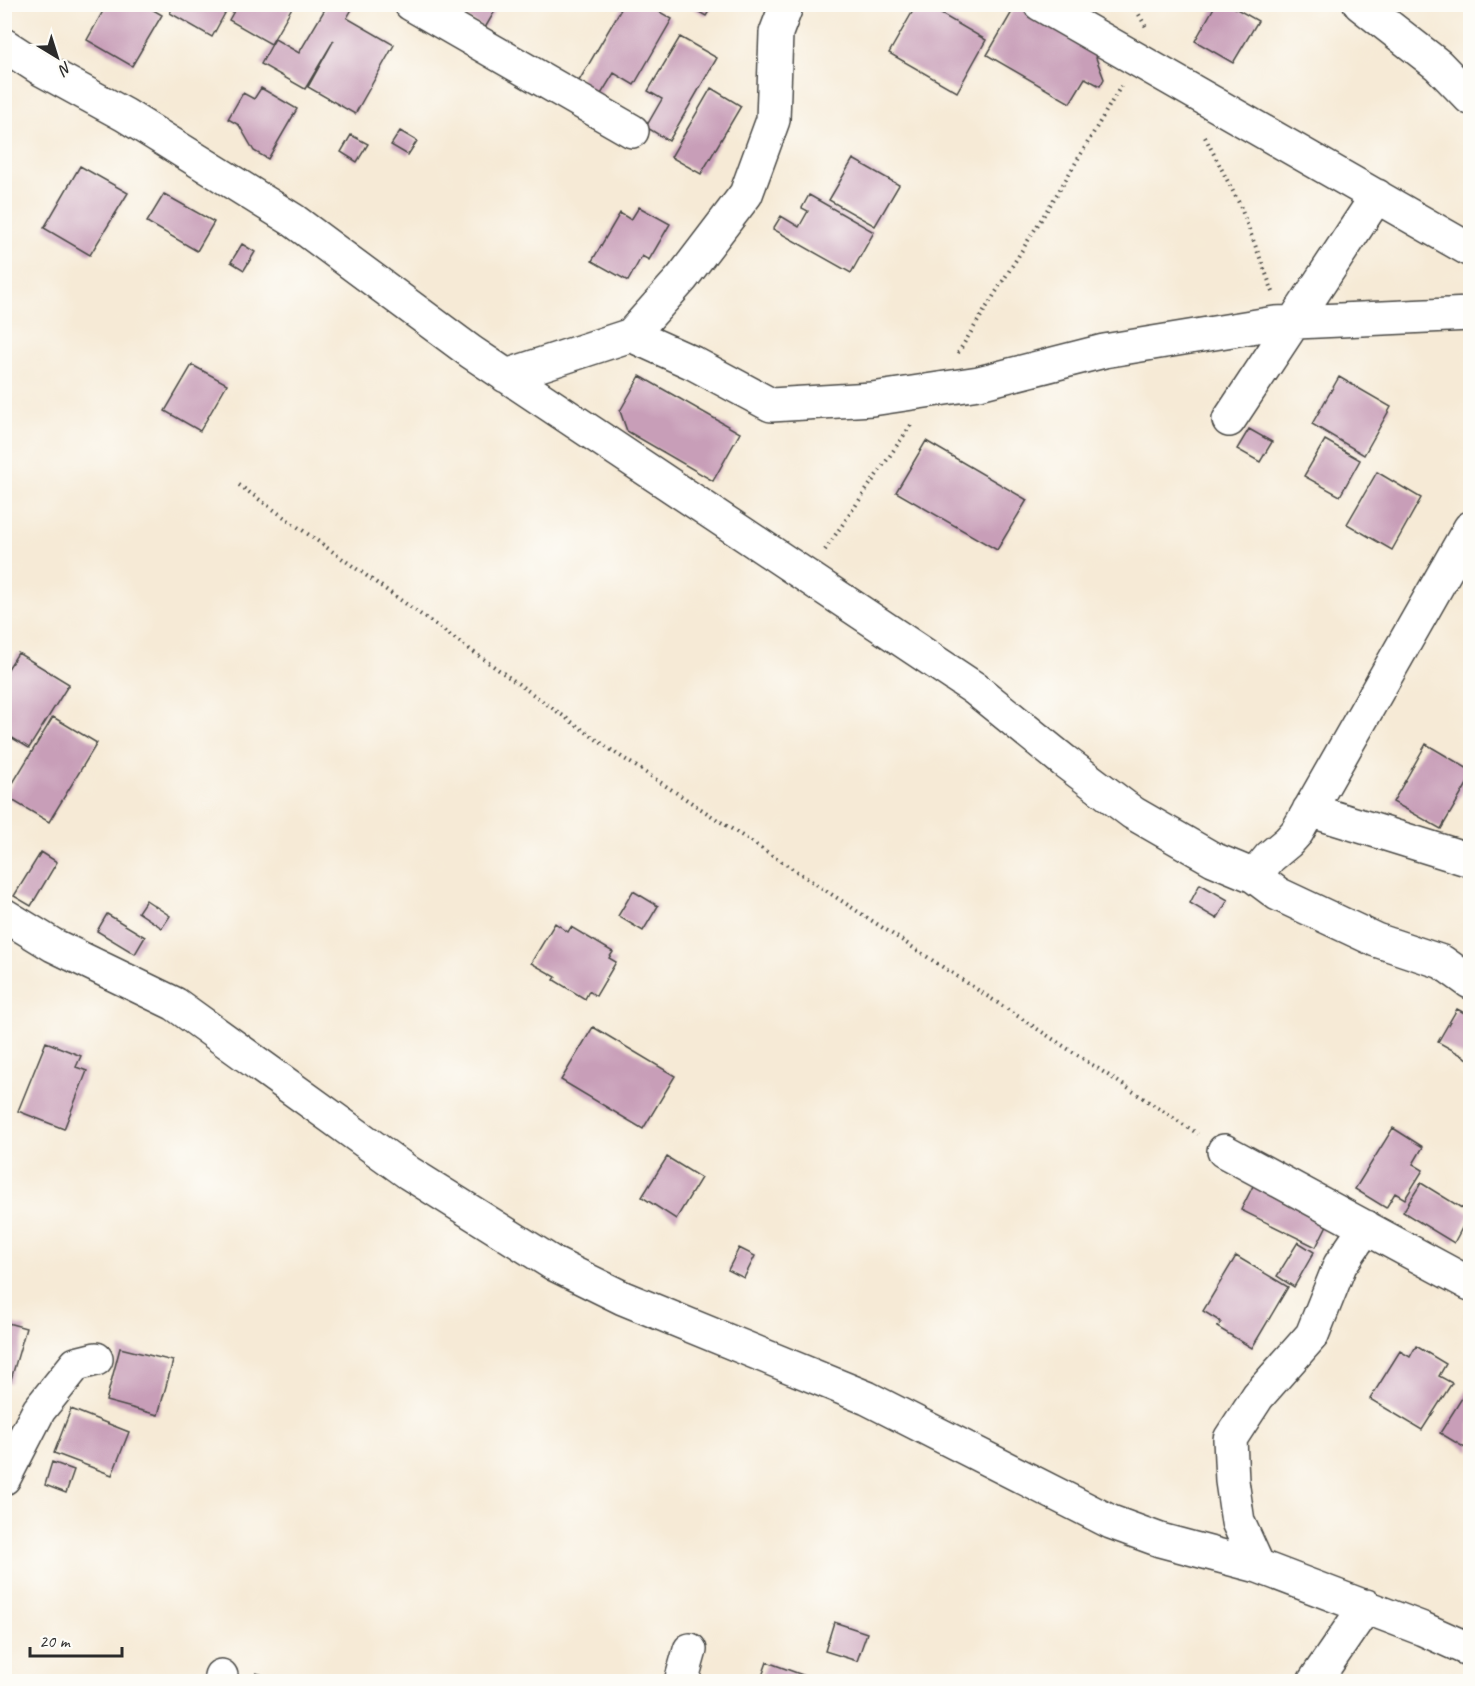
<svg xmlns="http://www.w3.org/2000/svg" width="1475" height="1686" font-family="Caveat,sans-serif">
	<style>
		.building { fill: #c89eb8 }
		.lines { fill: none; stroke-linecap: round; stroke-linejoin: round }
		.minor-casing { stroke: #494845; stroke-width: 36 }
		.path { stroke: #494845; stroke-width: 4; stroke-dasharray: 1.5 4.5; stroke-linecap: butt }
		.minor { stroke: #fff; stroke-width: 33 }
	</style>
	<rect width="100%" height="100%" fill="#fdfcf7"/>
	<filter id="ink" filterUnits="userSpaceOnUse"><feTurbulence type="fractalNoise" baseFrequency=".0167" numOctaves="2"/><feDisplacementMap in="SourceGraphic" scale="12" xChannelSelector="R" yChannelSelector="G"/><feConvolveMatrix kernelMatrix="1 2 1 2 8 2 1 2 1" color-interpolation-filters="sRGB"/></filter>
	<filter id="wash" filterUnits="userSpaceOnUse"><feTurbulence type="fractalNoise" baseFrequency=".008" numOctaves="4" result="noise"/><feDisplacementMap in="SourceGraphic" scale="24" xChannelSelector="R" yChannelSelector="G"/><feGaussianBlur stdDeviation="1.35" result="paint"/><feColorMatrix in="noise" values="0 0 0 0 0 0 0 0 0 0 0 0 0 0 0 0 0 1.4 0 .05"/><feComposite in="paint" operator="in"/></filter>
	<g filter="url(#wash)">
		<rect width="100%" height="100%" fill="#f6ead6"/>
		<g id="blocks">
			<path class="building" d="M107,4h36l19,11 -30,51 -45,-26z
				M175,4h55l-18,33 -42,-24z
				M238,4h56l-23,40 -42,-24z
				M328,4h27l-8,14 47,27 -39,69 -47,-27 26,-47 -29,49 -44,-25 14,-25 24,14z
				M451,4h48l-14,24 -36,-20z
				M624,4h22l26,15 -38,66 -20,-12 -19,31 -22,-13z
				M917,4h7l62,36 -29,52 -68,-39z
				M1216,4h12l30,17 -25,42 -38,-22z
				M687,5h26l-7,11z
				M1016,5l84,47 -4,6 8,21 -4,7 -15,-8 -15,25 -83,-48z
				M680,37l37,21 -48,83 -23,-14 16,-28 -14,-8z
				M261,88l36,21 -29,50 -14,-8 -15,-26 -11,-6 15,-26 11,6z
				M711,88l30,18 -40,68 -30,-17z
				M400,131l17,10 -9,14 -17,-10z
				M351,135l17,9 -11,18 -16,-10z
				M853,159l46,26 -24,41 -46,-26z
				M80,166l48,27 -38,62 -46,-27z
				M164,194l50,28 -17,29 -50,-29z
				M809,195l65,37 -23,41 -78,-44 8,-13 18,11 9,-16 -6,-3z
				M639,207l31,17 -21,36 -7,-4 -14,25 -36,-20 28,-48 11,7z
				M242,244l13,8 -11,18 -13,-8z
				M192,365l35,19 -27,47 -35,-20z
				M640,376l100,57 -27,48 -86,-50 -7,-20z
				M1339,377l52,30 -27,48 -52,-31z
				M1249,429l23,13 -12,20 -23,-13z
				M1325,440l35,20 -20,36 -36,-20z
				M926,441l101,59 -30,50 -101,-58z
				M1377,472l44,26 -29,52 -45,-26z
				M18,653l51,31 -40,64 -25,-15v-58z
				M53,717l44,26 -48,79 -44,-26z
				M1426,744l44,26v9l-29,50 -48,-27z
				M41,852l16,10 -26,44 -17,-10z
				M1200,884l28,16 -11,19 -27,-16z
				M633,891l25,15 -15,25 -25,-15z
				M146,900l24,16 -8,12 -24,-16z
				M107,914l38,23 -10,17 -38,-23z
				M555,923l13,9 3,-5 42,25 -4,6 7,4 -20,34 -7,-5 -4,8 -31,-19 2,-3 -25,-14z
				M1457,1009l13,7v44l-32,-18z
				M593,1027l82,49 -32,53 -82,-49z
				M46,1042l35,14 -5,11 11,4 -23,58 -46,-18z
				M1393,1128l30,19 -10,17 10,6 -18,29 -10,-6 -9,15 -31,-19z
				M667,1157l34,21 -25,41 -34,-22z
				M1421,1183l49,30 -16,30 -51,-31z
				M1254,1184l75,37 -13,26 -75,-37z
				M1298,1242l16,10 -20,35 -17,-11z
				M739,1248l16,8 -11,22 -16,-8z
				M1236,1256l52,31 -36,61 -35,-21 4,-5 -18,-11z
				M4,1322l22,6 -16,55 -6,-1z
				M1416,1346l30,18 -7,12 13,7 -30,47 -52,-31 30,-48 10,6z
				M120,1348l53,13 -15,54 -52,-14z
				M1467,1390l3,2v59l-30,-18z
				M71,1409l58,23 -17,43 -58,-22z
				M52,1462l22,8 -8,23 -21,-8z
				M834,1622l33,11 -10,28 -32,-10z
				M767,1662l52,19 2,-6 18,7h-79z
				M256,1673l29,8v1h-32z"/>
		</g>
	</g>
	<g filter="url(#ink)">
		<use href="#blocks" fill-opacity="0" stroke="#494845" stroke-width="1.5"/>
		<g class="lines">
			<defs>
				<path id="minor" d="M411,4l221,127
					M1040,4l430,246
					M1360,4l78,61 32,33
					M4,45l37,24 84,46 168,105 178,132 503,336 90,73 69,52 80,46 41,17 16,-19 18,-15 9,-10 173,-304
					M631,335l62,28 78,42 101,-6 107,-16 125,-32 171,-28 195,-9
					M506,376l125,-41 51,-57 64,-84 27,-74 3,-87 11,-29
					M1229,420l148,-224
					M1309,810l161,50
					M1254,876l24,18 98,46 66,22 28,20
					M4,915l49,30 122,59 234,169 145,91 69,34 244,100 244,124 49,18 98,26 165,63 47,21
					M1224,1151l246,133
					M4,1478l35,-68 37,-46 20,-5
					M1258,1566l-20,-44 -6,-41 -2,-42 28,-43 54,-61 28,-70 26,-38
					M220,1682l1,-6
					M681,1682l9,-32
					M1314,1682l52,-76"/>
			</defs>
			<use href="#minor" class="minor-casing"/>
			<path class="path" d="M1133,4l13,23
				M1205,137l34,66 34,89
				M958,353l104,-167 59,-100
				M239,485l375,267 584,382
				M825,550l86,-125"/>
			<use href="#minor" class="minor"/>
		</g>
	</g>
	<rect width="1475" height="1686" fill="none" stroke="#fdfcf7" stroke-width="24"/>
	<g transform="translate(57 57) rotate(142)" stroke="#fdfcf7" stroke-width="4.5" paint-order="stroke">
	<path d="M0-4.5L10 22L0 15L-10 22Z" fill="#2b2b2b"/>
	<text y="-9" font-size="16" font-weight="bold" text-anchor="middle" fill="#2b2b2b">N</text>
	</g>
	<path d="M30 1647v9h92v-9" fill="none" stroke="#2b2b2b" stroke-width="3"/>
	<text x="39" y="1647" font-size="18" fill="#2b2b2b" stroke="#fdfcf7" stroke-width="4.5" paint-order="stroke">20 m</text>
</svg>
